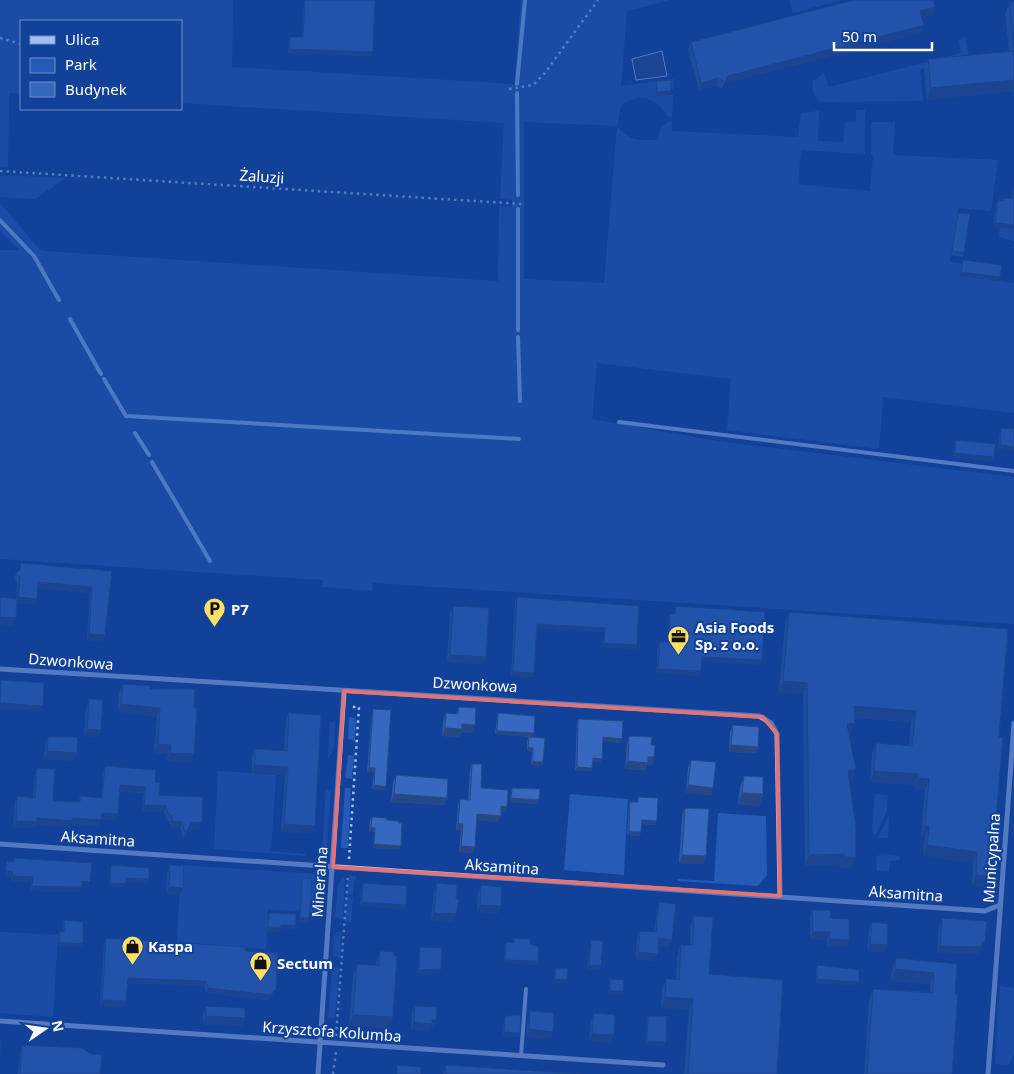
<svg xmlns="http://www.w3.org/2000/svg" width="1014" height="1074" font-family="'Noto Sans',sans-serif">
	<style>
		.green { fill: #255ab7; fill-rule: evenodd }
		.water { fill: #26488a; stroke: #96bbf7 }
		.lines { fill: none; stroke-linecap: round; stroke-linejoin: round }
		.stream { stroke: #96bbf7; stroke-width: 4 }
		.path { stroke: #a5c1f4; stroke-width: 2.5; stroke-dasharray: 2.5 4; stroke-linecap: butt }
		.lane { stroke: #a5c1f4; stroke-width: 4 }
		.street { stroke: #a5c1f4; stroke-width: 5 }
		.wall { fill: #2e59a4 }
		.shaded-wall { fill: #264986 }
		.building { fill: #3668bf; stroke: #264986 }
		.marked { fill: none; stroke: #e47373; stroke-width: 4; stroke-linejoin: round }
		.labels { text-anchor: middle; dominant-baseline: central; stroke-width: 4; stroke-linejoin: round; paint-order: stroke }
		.street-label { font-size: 15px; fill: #fff; stroke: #124199 }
		.poi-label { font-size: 15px; font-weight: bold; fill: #fff; stroke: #124199; text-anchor: start }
	</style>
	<rect width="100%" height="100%" fill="#124199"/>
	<path class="green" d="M0,0h233l-1,67 282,17 7,-84h149l-43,11 -6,75 53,-7 -1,10 -18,-3 1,10 17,-1 -1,22 -5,-1c-8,-19 -31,-24 -46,-10l-4,20c13,15 23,15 41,14l2,-12 8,-6h4v9l126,6 3,-24 18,-2 -1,30 25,1 2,-19 11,-1v-12h9v44l-64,-4 -3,34 72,7 3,-36 -2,-1v-32h24l-2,33 105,5 -7,51 -33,-3 -8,54 12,1 -2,13 54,7v130l-131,-16 -4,52 -152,-19 4,-51 -134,-16 -5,56 125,22 297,36v147l-641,-41 -1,8 -49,-4v-7l-323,-21v-309h19l-19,-19v-28l40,47 5,1 453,30 1,-75 13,1v-7l-12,-1 4,-76 -323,-20v-82h-160v73l-12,-1 -1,74h-8zM524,122l93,4 -13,157 -80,-4z
		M789,0h53l-49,13z
		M965,36l5,25 10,3 -60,5 3,32 -100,1c-10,-3 -11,-11 -10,-21l11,-8 5,14 132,-34 -2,-12z
		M0,175l66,3 -31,21 -35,-2z
		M1014,212v29l-15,-4 1,-9z
		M349,717l7,1 -1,23 -7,-2z
		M330,722h5l-1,27 -6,10z
		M348,755l6,1 -2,23 -7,-1z
		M218,771l58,4 -5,76 34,3v2l-91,-7z
		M345,788h6l-3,60h-7z
		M326,789l5,1 -4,57 -5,9h-5l5,-5z
		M570,794l58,5 -4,76 -60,-5z
		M875,794l13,1 -1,16 -12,25 -3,-5z
		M718,813l48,3 1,59 -9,11 -80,-5 -1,-2 37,2z
		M889,815l-1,23h-10z
		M881,854l19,2 -1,4 -9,1 -1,10h-12l-1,-14z
		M181,865l135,9 4,5 -2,34 -50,-4 -2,40 -89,-7z
		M345,875l-2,44 -8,-1 3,-33z
		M349,876h8l-3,6 -1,13h-6z
		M347,897l6,1 -2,24 -6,-1z
		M0,932l58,3 -5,82 -53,-4z
		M338,932h3l-1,26 -7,-2 1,-20z
		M336,967h3l-4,51h-7l4,-48z
		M1000,986l14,2v65l-5,12 -14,-1z"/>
	<path class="water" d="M662,51l5,25 -31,4 -4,-21z"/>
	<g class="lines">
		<path class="stream" d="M517,84l8,-84
			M517,93l1,102
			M518,209v121
			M0,220l34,36 25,44
			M70,319l31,55
			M518,337l2,64
			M104,379l22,37 393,23
			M135,433l14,22
			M152,462l58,99"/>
		<path class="path" d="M0,38l21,6
			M509,89l24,-4 11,-11 54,-74
			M0,171l522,33
			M349,859l10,-152h-7
			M336,1036l12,-161
			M333,1074l3,-22"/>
		<path class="lane" d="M619,422l395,49
			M521,1056l5,-67"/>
		<path class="street" d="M0,669l759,47 12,7 6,11 3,162
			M0,844l985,67 15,-6
			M0,1021l663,44
			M318,1074l26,-383
			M988,1074l26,-351"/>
	</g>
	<path class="wall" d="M304,0h71l-4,56 -83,-3 1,-12 1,-4h12z
		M1010,2h4v97l-1,-8 -86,9 -3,-30 4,-11 81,-8 -4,-38z
		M933,15l-11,2 2,8 -3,8 -196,50 -3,6 -6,-3 -17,4 -11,-40 3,-8z
		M656,81l14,14 -15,1v-11z
		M1014,184v45l-21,-2 3,-23 2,-4 4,1 2,-3 8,1z
		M958,213l6,40 -1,4 -12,-2 5,-39z
		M1001,428l13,1 -16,20 2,-17z
		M956,440l38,17 -2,4 -39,-4 2,-13z
		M21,563l91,8 -9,71 -16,-2 3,-47 -52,-5 -1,11 -2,6 -18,-2 -1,15 -3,8 -13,-1v-28l16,2 1,-16 -3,-4 2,-6 3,-2z
		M517,597l122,9 -2,39 -1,4 -33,-2 1,-15 -67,-4 -4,49 -22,-1 4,-75z
		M453,606l30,58 -36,-2 3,-49z
		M676,606l86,54 -1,5 -60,-4v10l-2,5 -43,-3 2,-27 2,-4h7l2,-24 1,-4h4z
		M789,612l210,125 -8,106 -1,-1 -2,34 -4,11 -12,-1 1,-23 -50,-7 2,-19h-4l4,-47 -11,-1 1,-4 -45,-3 2,-28 4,-11 33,2 2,-23 -56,-4 -4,16h-2l3,47h-3l3,87h-12v-3l-35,1 -2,-172 -24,-2 6,-69z
		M123,684l27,5 41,74 -24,-2 1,-7 -14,-1 3,-36 -39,-5 1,-19z
		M89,699l10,38 -15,-1 2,-29z
		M459,707l13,26 -11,-1 -2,5 -17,-1 1,-15 3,-8 10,1z
		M373,709l12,81 -13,-1 2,-17h-7l5,-59z
		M289,713l23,120 -31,-1 4,-57 -33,-3v-16l3,-7 29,2 2,-31z
		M498,713l36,20 -1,4 -38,-3 2,-17z
		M578,719l42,24 -17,-2 -1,18 -2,3h-7l-2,9 -16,-1 2,-47z
		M733,725l25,22 -2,6 -27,-1 1,-20z
		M629,736l22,9 3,12 -2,8 -5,-1 -2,6 -20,-1 2,-25z
		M48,737l26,24 -30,-2 1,-14z
		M529,737l14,25 -1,4 -11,-1 1,-14h-5v-10z
		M691,760l22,28 -2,7 -25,-2 2,-25z
		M472,764l9,24 26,19 -2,5h-4l-3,10 -21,-2 -4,33 -14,-1 2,-22h-5l2,-25 2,-6 8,1 2,-30z
		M105,766l50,16 4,13 43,28 -3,6h-10l-6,11 -3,-12 -10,-1v-5l-4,-3 -2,-7 -22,-1 2,-18 -25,-1 -3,28 -15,-1 -2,7 -29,-1 -1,2 -33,-2 -2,3 -21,-1 2,-25 2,-6 16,1 2,-23 2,-6 16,33 25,1 2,-6 21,2 2,-26z
		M396,775l48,30 -53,-3 2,-20z
		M744,776l19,18 -4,12 -21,-2 2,-17z
		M512,788l26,16 -28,-2 1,-11z
		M638,797l17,28 -14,-1v8l-2,4 -12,-1 2,-30 1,-3h7z
		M685,808l21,48 -3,8 -24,-1 3,-48z
		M372,817l15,3 13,29 -27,-1 1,-16h-5l1,-12z
		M14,858l75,29 -7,-1 -2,6 -50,-1 1,-9 -20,-1v-4l-6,-1v-10l2,-5h5z
		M111,865l38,14 -2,4 -21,-1 -2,5 -15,-1 1,-17z
		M170,865l13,23 -3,7 -14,-1 1,-21z
		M302,878l6,44 -9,-1 2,-39z
		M363,883l43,22 -1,4 -45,-3 2,-19z
		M437,883l19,31 -3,8 -22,-2 3,-29z
		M481,885l17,29 -21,-2 1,-19z
		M659,902l11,45 -11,-1 -1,8 -3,7 -19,-2 1,-21 3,-7 14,1 3,-23z
		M812,910l18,8 19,22 -3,7h-19v-7l-17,-1v-22z
		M269,913l26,16 -14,-1 -2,4h-13l1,-15z
		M694,916l15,58 68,100h-93l5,-64 -28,-2 1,-18 4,-11 10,1 1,-24 4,-11h9v-18z
		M942,918l41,30 -6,6 -40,-1 2,-27z
		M64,920l17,27 -23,-1v-11l2,-4 3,1v-8z
		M872,922l12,31 -17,-2 2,-21z
		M106,938l139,13 28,44 -6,5 -61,-7 -2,-7 -77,-3 -1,18 -2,6 -24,-1 4,-62z
		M514,938l16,6 8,17 -1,4 -33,-2 1,-17 1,-4 7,1z
		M591,940l10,26 -2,4 -12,-1 3,-25z
		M420,947l20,26 -22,1 1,-23z
		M380,951l13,66 -4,11 -40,-2 4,-50 4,-12 19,2v-3z
		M896,958l61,6 -2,30 -3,80h-88l5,-74 4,-11 57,3v-8l-39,-3 1,-11z
		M817,965l42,17 -2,3 -41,-2v-14z
		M556,968l10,15 -12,-1 1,-11z
		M610,979l13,12 -1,4h-14l1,-12z
		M206,1006l39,12 -3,8 -39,-2v-10z
		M415,1006l21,14 -3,7h-3l-1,4 -18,-1 1,-17z
		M530,1011l23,21 -3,7 -24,-2 2,-18z
		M594,1013l17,30 -22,-2 2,-20z
		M505,1016l15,17 -1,4 -16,-1 1,-16z
		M648,1016l17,30 -19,-1 1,-26z
		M22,1045l78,29h-82l2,-23z
		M446,1065l134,9h-137z"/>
	<path class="shaded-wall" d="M935,7l-2,8 -16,4 3,-8z
		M924,25l-3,8 -196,50 -3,6 3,-7 3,-6z
		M290,49l83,3 -2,4 -83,-3z
		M718,78l-2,8 -17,4 2,-7z
		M1014,80v8l-1,3 -86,9 4,-12z
		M671,91l-1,4 -15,1 2,-4z
		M995,223l19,2v4l-21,-2z
		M961,272l39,5 -2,4 -38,-5z
		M1000,445l14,2v4l-16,-2z
		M955,453l39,4 -2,4 -39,-4z
		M38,582l54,5 -2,6 -54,-5z
		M18,597l19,2 -2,6 -19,-2z
		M0,617l16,1 -3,8 -13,-1z
		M537,624l68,4 -1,4 -68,-4z
		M89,634l16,1 -2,7 -16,-2z
		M604,643l33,2 -1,4 -33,-2z
		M450,655l36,2 -3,7 -36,-2z
		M702,657l60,3 -1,5 -61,-4z
		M658,669l43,2 -2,5 -43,-3z
		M513,672l21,1 -1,4 -22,-1z
		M783,681l24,2 -4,11 -24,-2z
		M0,703l43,3 -2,5 -41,-2z
		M121,704l39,4 -3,9 -39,-5z
		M854,706l62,5 -5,11 -61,-5z
		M855,723l-4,11 -8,1 4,-11z
		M462,724l13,1 -3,8 -11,-1 -2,5 -17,-1 3,-8z
		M87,729l14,1 -2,7 -15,-1z
		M497,731l37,2 -1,4 -38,-3z
		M603,737l19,2 -2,4 -18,-2z
		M158,744l13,1 -3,9 -14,-1z
		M731,745l27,2 -2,6 -27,-1z
		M528,747l5,1 -1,3h-5z
		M47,751l30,2 -3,8 -30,-2z
		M170,753l24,1 -3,9 -24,-2z
		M648,757h6l-2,8 -5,-1 -2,6 -20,-1 3,-8z
		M593,758l9,1 -2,3h-8z
		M533,762h10l-1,4 -11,-1z
		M255,765l33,2 -3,8 -33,-3z
		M577,767l15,1 -1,3 -16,-1z
		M369,768h6l-1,4h-7z
		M856,770l-4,11 -8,1 4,-11z
		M874,771l45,3 -4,11 -45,-3z
		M918,778l11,1 -4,11 -11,-1z
		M120,785l26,2 -2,6 -27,-2z
		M374,785l12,2 -1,3 -13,-1z
		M688,785l25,3 -2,7 -25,-2z
		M742,793l21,1 -4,12 -21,-2z
		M394,794l53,4 -3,7 -53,-3z
		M511,798l28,2 -1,4 -28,-2z
		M144,805l22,1 -2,6 -22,-1z
		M501,806l6,1 -2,5h-6z
		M102,813l16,1 -2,6 -17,-1z
		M477,814l24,2 -3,6 -23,-2z
		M37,818h35l29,2 -2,6 -29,-1 -1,2 -33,-2 -2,3 -21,-1 3,-6z
		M642,820l15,1 -2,4 -15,-1z
		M172,821l10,1 -2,6 -10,-1z
		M192,822l10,1 -3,6h-10l-6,11 2,-7z
		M284,824l31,2 -3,7 -31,-1z
		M458,824h5l-2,6h-5z
		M925,826h4l-4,11h-4z
		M371,828h4l-1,4h-5z
		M991,831h4l-4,12 -4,-1z
		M629,832h12l-2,4 -12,-1z
		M374,844l27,2 -1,3 -27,-1z
		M927,845l50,7 -4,11 -50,-7z
		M461,846l14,1 -2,6 -14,-1z
		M844,854l-4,11 -35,1 4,-11z
		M682,855l24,1 -3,8 -24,-1z
		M844,857h12l-4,11h-12z
		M6,871l7,1 -2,5 -6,-1z
		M976,875l12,1 -4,11 -12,-1z
		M13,876l20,1 -2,5 -20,-1z
		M126,878l23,1 -2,4 -22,-1z
		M82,881l8,1 -1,5 -8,-1z
		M110,883l16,1 -2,3 -15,-1z
		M32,886l50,1 -2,5 -50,-1z
		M169,887l14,1 -3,7 -14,-1z
		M362,902l44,3 -1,4 -45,-3z
		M480,905l21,1 -3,8 -21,-2z
		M434,913l22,1 -3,8 -22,-2z
		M300,918h9l-1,4 -9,-1z
		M281,925h15l-1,4 -14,-1 -2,4h-13l2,-4z
		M813,932h17l-3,8 -17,-1z
		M659,938l13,2 -2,7 -13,-2z
		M830,939l19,1 -3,7h-19z
		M985,941l-2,7 -6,6 -40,-1 3,-7z
		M59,942l24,2 -2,3 -23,-1z
		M870,944l17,1 -3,8 -17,-2z
		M638,952l20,2 -3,7 -19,-2z
		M505,960l33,1 -1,4 -33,-2z
		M589,965l12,1 -2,4 -12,-1z
		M441,969l-1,4 -22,1 1,-4z
		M895,969l39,4 -4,11 -39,-3z
		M128,978l78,3 -2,5 -78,-3z
		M555,979l12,1 -1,3 -12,-1z
		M817,979l42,3 -2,3 -41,-2z
		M208,988l68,1 -3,6 -6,5 -61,-7z
		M610,991h13l-1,4h-14z
		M665,997l28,2 -4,11 -28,-2z
		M102,1000l24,1 -2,6 -24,-1z
		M353,1015l40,2 -4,11 -40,-2z
		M206,1016l39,2 -3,8 -39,-2z
		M432,1020h4l-3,7h-3l-1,4 -18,-1 3,-8z
		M529,1029l24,3 -3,7 -24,-2z
		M504,1032l16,1 -1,4 -16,-1z
		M592,1034l22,1 -3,8 -22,-2z
		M647,1041l19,1 -1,4 -19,-1z"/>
	<path class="building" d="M305,0h70l-2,52 -83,-3v-12h13z
		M854,0h79l2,7 -15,4 4,14 -196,51 -3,6 -7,-4 -17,5 -10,-41z
		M1010,2h4v44z
		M1014,51v29l-83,8 -3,-29z
		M671,80v11l-14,1 -1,-11z
		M1014,191v34l-19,-2 3,-23 5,1 1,-3 9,1z
		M958,213l12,1 -6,39 -12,-2z
		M963,260l39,5 -2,12 -39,-5z
		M1001,428l13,1v18l-14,-2z
		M956,440l39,4 -1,13 -39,-4z
		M21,563l91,8 -7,64 -16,-1 3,-47 -54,-5 -1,17 -19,-2 2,-20 -4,-4 4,-3z
		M0,597l17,2 -1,19 -16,-1z
		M517,597l122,9 -2,39 -33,-2 1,-15 -68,-4 -3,49 -21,-1z
		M453,606l36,2 -3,49 -36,-2z
		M676,606l89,6 -3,48 -60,-3 -1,14 -43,-2 2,-27h9l1,-28h5z
		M789,612l219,17 -9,108h4l-8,94h-4l-3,45 -12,-1 1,-23 -50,-7 2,-19h-4l4,-47 -11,-1 1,-4 -45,-3 2,-28 36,3 4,-35 -62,-5 1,17 -8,1 9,46 -8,1 8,57v29h-12v-3l-35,1 -2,-172 -24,-2z
		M1,680l43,3 -1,23 -43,-3z
		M123,684l27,2v3h45l-1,19h3l-3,46 -24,-1 1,-8 -13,-1 2,-36 -39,-4z
		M89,699l14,1 -2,30 -14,-1z
		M459,707l17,1 -1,17 -13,-1v5l-17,-1 1,-15 12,1z
		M373,709l18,1 -5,77 -12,-2 1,-17h-6z
		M289,713l32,2 -6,111 -31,-2 4,-57 -33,-2v-16l32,2z
		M498,713l37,3 -1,17 -37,-2z
		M578,719l45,2 -1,18 -19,-2 -1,22 -9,-1 -1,10 -15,-1z
		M733,725l26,2 -1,20 -27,-2z
		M629,736l23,1 -1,8h4l-1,12h-6v6l-20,-2z
		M48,737h30l-1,16 -30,-2z
		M529,737l16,1 -2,24h-10v-14l-5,-1z
		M691,760l25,2 -3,26 -25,-3z
		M472,764h10l-1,24 27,2 -1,17 -6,-1v10l-24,-2 -2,33 -14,-1 2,-22h-5l2,-25 10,1z
		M105,766l51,4 -1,12 5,1 -1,12 44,2 -1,26 -10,-1 -7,11 -3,-11 -10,-1v-5l-4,-3 -2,-7 -22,-1 2,-18 -26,-2 -2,29 -16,-1 -1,7 -29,-2v3l-35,-3v4l-21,-1 1,-25 18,2 2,-30 18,1 -2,32 27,1v-6l22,2z
		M396,775l52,4 -1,19 -53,-4z
		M744,776l19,1v17l-21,-1z
		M512,788l28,1 -1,11 -28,-2z
		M638,797l20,1 -1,23 -15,-1 -1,12h-12l1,-30h8z
		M685,808l24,1 -3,47 -24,-1z
		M372,817l15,1v2l11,1v2h4l-1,23 -27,-2 1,-16h-4z
		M14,858l78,5 -2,19 -8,-1v6l-50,-1 1,-9 -20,-1v-4l-7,-1 1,-10 7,1z
		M111,865l38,3v11l-23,-1v6l-16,-1z
		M170,865l14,1 -1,22 -14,-1z
		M302,878h10l-3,40h-9z
		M363,883l44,3 -1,19 -44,-3z
		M437,883l20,2 -1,14h3l-3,15 -22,-1z
		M481,885l21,2 -1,19 -21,-1z
		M659,902l17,2 -4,36 -13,-2 -1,16 -20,-2 2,-21 16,1z
		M812,910h19l-1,8 19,1v21l-19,-1v-7h-17z
		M269,913l27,1v11h-15v3h-13z
		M694,916l19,1 -4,57 74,6 -6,94h-89l5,-75 -28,-2 1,-18 13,1 2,-35h12z
		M942,918l45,3 -2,20 -5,6 -40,-1z
		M64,920l19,2v22l-24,-2 1,-11 4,1z
		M872,922l16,2 -1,21 -17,-1z
		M106,938l140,9 -1,4 33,2 -2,36 -6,6 -62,-7 -2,-7 -78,-3 -2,23 -24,-1z
		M514,938l16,1v5l9,3 -1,14 -33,-1 1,-18 8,1z
		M591,940l12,1 -2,25 -12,-1z
		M420,947l22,1 -1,21 -22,1z
		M380,951l14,1v4h3l-4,61 -40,-2 4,-51 22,2z
		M896,958l61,6 -2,30h3l-6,80h-85l6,-85 60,4 1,-20 -39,-4z
		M817,965l42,5v12l-42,-3z
		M556,968h12l-1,12 -12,-1z
		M610,979l14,1 -1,11h-13z
		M206,1006l39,2v10l-39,-2z
		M415,1006l22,1 -1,13h-4v4l-18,-2z
		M530,1011l24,2 -1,19 -24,-3z
		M594,1013l21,2 -1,20 -22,-1z
		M521,1015l-1,18 -16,-1 1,-16z
		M648,1016h19l-1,26 -19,-1z
		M0,1039h1l-1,19z
		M22,1045l60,3 9,6 11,1 -2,19h-80z
		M397,1065l24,2v7h-24z
		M446,1065l134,9h-135z"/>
	<path d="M0 0H1014V1074H0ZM344,691l419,26 14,17 3,162 -447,-29z" fill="#124199" fill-opacity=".55" fill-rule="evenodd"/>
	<path class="marked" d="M344,691l419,26 14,17 3,162 -447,-29z"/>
	<defs>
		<symbol id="parking-pin" viewBox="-11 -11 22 30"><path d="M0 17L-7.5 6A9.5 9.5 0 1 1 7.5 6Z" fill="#ffe067" stroke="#124199"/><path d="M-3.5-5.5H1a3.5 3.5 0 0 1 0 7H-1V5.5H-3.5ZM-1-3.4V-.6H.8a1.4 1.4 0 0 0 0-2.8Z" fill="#111"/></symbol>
		<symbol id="office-pin" viewBox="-11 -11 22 30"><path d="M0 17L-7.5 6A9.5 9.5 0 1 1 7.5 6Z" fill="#ffe067" stroke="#124199"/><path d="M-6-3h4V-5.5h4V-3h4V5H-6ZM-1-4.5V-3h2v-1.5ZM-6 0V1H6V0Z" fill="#111"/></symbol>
		<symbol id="shop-pin" viewBox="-11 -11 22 30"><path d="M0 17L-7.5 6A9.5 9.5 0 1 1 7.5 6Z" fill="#ffe067" stroke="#124199"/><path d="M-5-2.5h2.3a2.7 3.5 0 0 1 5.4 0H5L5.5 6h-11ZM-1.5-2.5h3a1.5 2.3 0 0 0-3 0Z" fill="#111"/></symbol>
	</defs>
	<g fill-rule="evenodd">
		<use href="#parking-pin" x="202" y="596" width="25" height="34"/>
		<use href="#office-pin" x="666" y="624" width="25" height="34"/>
		<use href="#shop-pin" x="120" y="934" width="25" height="34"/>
		<use href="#shop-pin" x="248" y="950" width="25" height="34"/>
	</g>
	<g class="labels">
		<g class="street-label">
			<text transform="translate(262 176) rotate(4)">Żaluzji</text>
			<text transform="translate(71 661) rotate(4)">Dzwonkowa</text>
			<text transform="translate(475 684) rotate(3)">Dzwonkowa</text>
			<text transform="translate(98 838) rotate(4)">Aksamitna</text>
			<text transform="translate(991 858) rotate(-86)">Municypalna</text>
			<text transform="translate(502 866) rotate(4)">Aksamitna</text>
			<text transform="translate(319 882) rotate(-86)">Mineralna</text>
			<text transform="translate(906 893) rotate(4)">Aksamitna</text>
			<text transform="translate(332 1031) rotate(4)">Krzysztofa Kolumba</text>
		</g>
		<g class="poi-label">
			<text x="231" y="609">P7</text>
			<text x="695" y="627">Asia Foods<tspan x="695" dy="17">Sp. z o.o.</tspan></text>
			<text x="148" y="946">Kaspa</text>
			<text x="277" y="963">Sectum</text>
		</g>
	</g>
	<rect x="20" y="20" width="162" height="90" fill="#124199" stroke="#718dc2"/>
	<rect x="30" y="36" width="25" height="8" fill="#a5c1f4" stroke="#718dc2"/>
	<text x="65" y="45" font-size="15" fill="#ffffff">Ulica</text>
	<rect x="30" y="58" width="25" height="15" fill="#255ab7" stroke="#718dc2"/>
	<text x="65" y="70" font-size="15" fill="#ffffff">Park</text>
	<rect x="30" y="82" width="25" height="15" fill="#3668bf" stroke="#718dc2"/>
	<text x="65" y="95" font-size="15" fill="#ffffff">Budynek</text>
	<g transform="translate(45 1029) rotate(77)" stroke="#124199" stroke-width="4" paint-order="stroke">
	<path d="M0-4L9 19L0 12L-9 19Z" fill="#ffffff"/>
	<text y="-8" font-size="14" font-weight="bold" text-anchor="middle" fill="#ffffff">N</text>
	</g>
	<path d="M834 42v8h98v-8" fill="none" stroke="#ffffff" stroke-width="2.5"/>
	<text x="842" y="42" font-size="15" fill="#ffffff" stroke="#124199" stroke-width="4" paint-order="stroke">50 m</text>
</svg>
